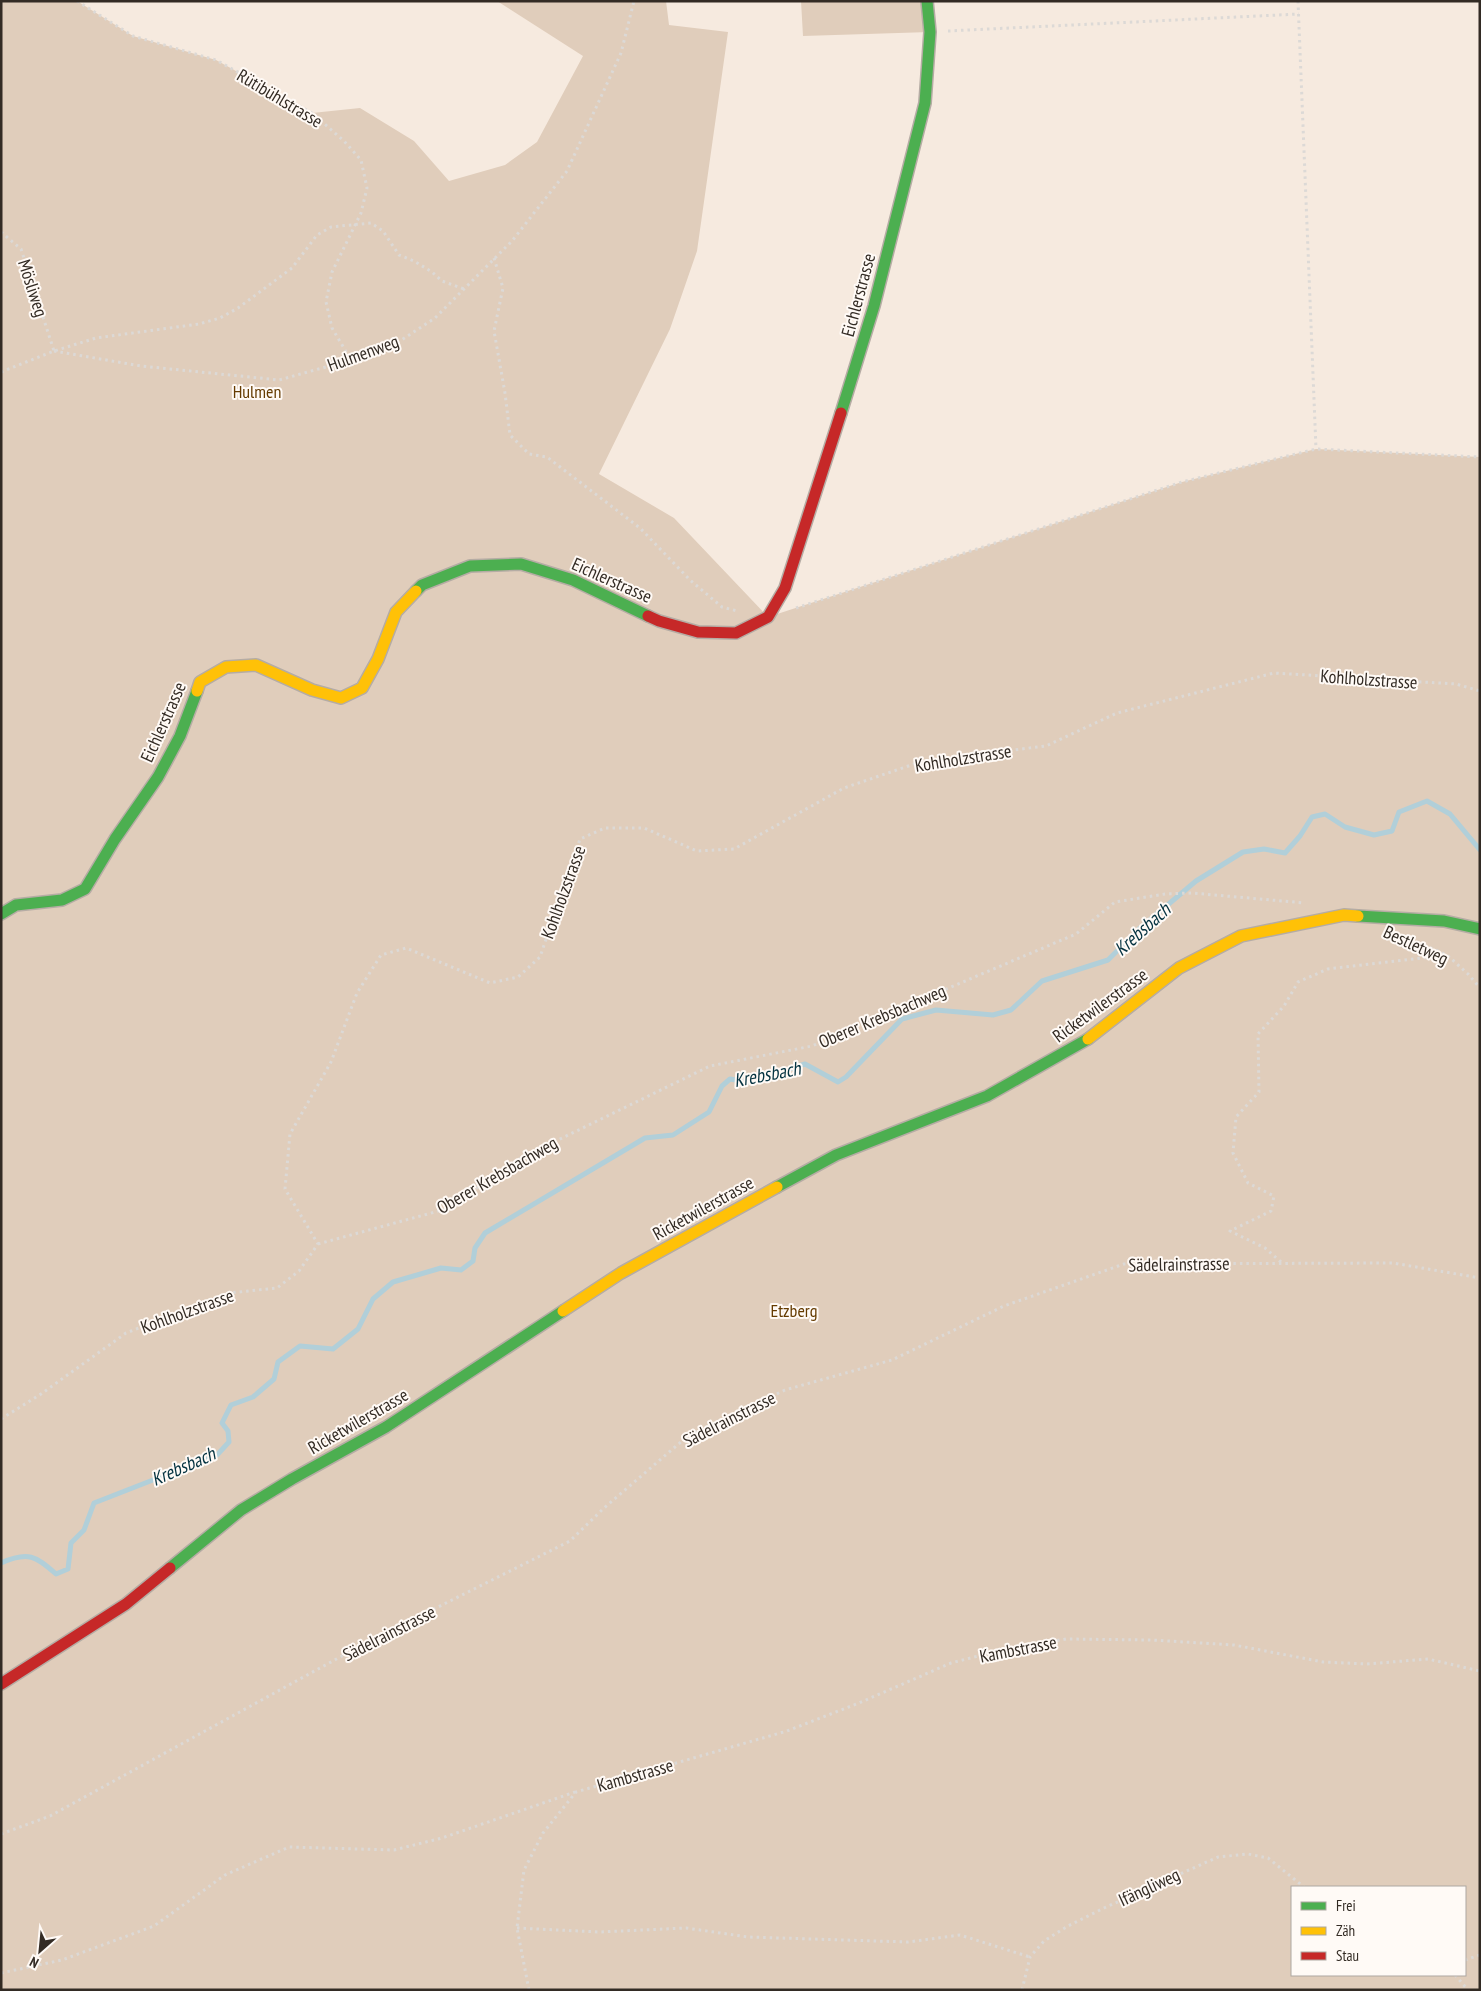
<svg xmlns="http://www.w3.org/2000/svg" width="1481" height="1991" font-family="'PT Sans Narrow',sans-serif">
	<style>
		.green { fill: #e0cdbb; fill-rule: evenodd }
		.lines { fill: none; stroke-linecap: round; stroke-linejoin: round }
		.stream { stroke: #b1cfd9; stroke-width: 5 }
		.fast-casing { stroke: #b5aca4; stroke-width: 14 }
		.slow-casing { stroke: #b5aca4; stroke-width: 14 }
		.jam-casing { stroke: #b5aca4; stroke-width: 14 }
		.path { stroke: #dcd9d6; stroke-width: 3; stroke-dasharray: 2.5 4; stroke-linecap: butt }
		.fast { stroke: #4caf50; stroke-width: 11 }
		.slow { stroke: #ffc107; stroke-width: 11 }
		.jam { stroke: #c62828; stroke-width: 11 }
		.labels { text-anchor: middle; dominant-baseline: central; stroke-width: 4; stroke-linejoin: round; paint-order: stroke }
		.street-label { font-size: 18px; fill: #332b24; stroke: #fffaf6 }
		.park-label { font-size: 18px; fill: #653b00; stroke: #fffaf6 }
		.water-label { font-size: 19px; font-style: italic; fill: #043240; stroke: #fffaf6 }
	</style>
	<rect width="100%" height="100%" fill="#f6eadf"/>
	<path class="green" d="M1,1h76l56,35 83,24 96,53 48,-5 54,33 35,40 56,-16 32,-23 46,-86 -86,-55h169l3,24 59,7 -31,219 -27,78 -71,145 75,44 94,99 414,-135 134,-33 164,8v1533h-1479zM1292,1887h173v88h-173z
		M801,1h126l3,31 -127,4z"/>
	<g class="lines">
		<path class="stream" d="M1,1563c27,-12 35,-7 55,11l12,-5 3,-26 13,-13 10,-27 123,-48 12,-13 -1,-11 -6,-8 9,-18 22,-8 21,-18 4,-17 22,-16 33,3 25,-20 15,-30 20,-17 48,-14 20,2 12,-9 2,-13 10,-15 160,-95 28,-3 36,-23 13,-26 8,-7 17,3 58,-18 33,18 8,-5 56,-58 34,-9 57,5 18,-5 31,-29 66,-21 31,-31 57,-48 47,-29 21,-3 21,4 15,-17 12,-19 13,-3 20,13 29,8 18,-4 7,-19 28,-11 23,13 30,36"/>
		<defs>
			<path id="fast" d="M841,413l33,-107 51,-203 5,-71 -3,-31
				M416,591l6,-6 48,-19 51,-2 52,16 75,36
				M1,914l15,-9 46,-5 23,-11 30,-50 43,-62 22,-41 17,-45
				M1358,916l86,5 36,8
				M777,1187l59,-32 151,-59 101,-57
				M170,1568l71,-58 51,-31 94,-52 177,-116"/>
			<path id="slow" d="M197,691l3,-9 26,-15 30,-2 56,25 29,8 21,-10 16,-29 18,-47 20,-21
				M1088,1039l91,-71 62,-32 103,-21 14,1
				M563,1311l58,-38 156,-86"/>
			<path id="jam" d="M648,616l11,5 39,11 38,1 32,-16 17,-29 56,-175
				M1,1684l125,-80 44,-36"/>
		</defs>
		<use href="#fast" class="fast-casing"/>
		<use href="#slow" class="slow-casing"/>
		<use href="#jam" class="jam-casing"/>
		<path class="path" d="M77,1l56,35 83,24 96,53 32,28 17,19 6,28 -6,25 -29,59 -6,30 6,26 19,32
			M1298,1l18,448
			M948,31l351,-17
			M1,232l20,17 33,102
			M494,258l9,30 -9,43 11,62 5,42 19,19 18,3 93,71 50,52 32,27 15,4
			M54,351l87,15 138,14 72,-20 49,-19 35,-23 77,-77 55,-70 54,-118 13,-52
			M1,372l53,-21 42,-13 103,-14 21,-6 18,-10 54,-40 25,-33 14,-8 40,-4 12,8 16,24 15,6 18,11 10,9 22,8
			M796,608l386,-126 134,-33 164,8
			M1412,940l35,15 21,19 12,14
			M318,1244l128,-35 73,-50 191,-93 102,-20 264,-112 39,-32 50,-8 27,-1 113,10
			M1281,1262l-16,-14 -35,-17 41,-20 3,-15 -26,-13 -15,-30 3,-36 23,-25 -1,-58 26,-28 14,-24 30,-13 119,-14
			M1,1419l40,-25 85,-61 103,-40 48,-5 22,-17 19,-27 -33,-55 5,-55 41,-72 26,-69 24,-38 25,-7 84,35 28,-6 22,-20 40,-118 25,-11h39l53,23 37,-2 110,-61 79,-27 123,-15 71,-33 157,-40 182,11 24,7
			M1,1834l49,-18 312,-171 208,-104 34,-33 85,-73 96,-45 107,-30 112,-54 120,-42 269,-1 87,15
			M517,1928l82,4 87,-4 62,9 160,5 52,-7 70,22
			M1465,1960l15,-5
			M1,1973l61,-13 92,-34 71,-51 64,-28 105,3 48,-12 133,-46
			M1455,1975l13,15
			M529,1990l-12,-62 7,-58 19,-37 33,-41 211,-61 72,-28 92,-40 54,-14 61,-10 86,1 82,5 89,17 44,2 61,-5 52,12
			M1022,1990l8,-33 14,-16 24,-15 36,-18 114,-51 30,-3 20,4 36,29"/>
		<use href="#fast" class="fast"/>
		<use href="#slow" class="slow"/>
		<use href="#jam" class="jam"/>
	</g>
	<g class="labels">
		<g class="street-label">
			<text transform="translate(280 98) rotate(31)">Rütibühlstrasse</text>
			<text transform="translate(33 288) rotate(72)">Mösliweg</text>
			<text transform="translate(858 295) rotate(-75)">Eichlerstrasse</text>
			<text transform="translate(363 353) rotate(-20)">Hulmenweg</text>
			<text transform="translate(612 580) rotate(24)">Eichlerstrasse</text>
			<text transform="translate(1369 679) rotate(4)">Kohlholzstrasse</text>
			<text transform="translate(163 722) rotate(-66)">Eichlerstrasse</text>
			<text transform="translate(963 758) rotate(-9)">Kohlholzstrasse</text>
			<text transform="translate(563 892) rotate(-70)">Kohlholzstrasse</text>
			<text transform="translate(1416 945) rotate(25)">Bestletweg</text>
			<text transform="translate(1100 1005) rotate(-36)">Ricketwilerstrasse</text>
			<text transform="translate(882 1016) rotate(-23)">Oberer Krebsbachweg</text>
			<text transform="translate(497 1175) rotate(-30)">Oberer Krebsbachweg</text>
			<text transform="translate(703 1208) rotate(-29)">Ricketwilerstrasse</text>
			<text transform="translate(1179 1264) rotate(-1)">Sädelrainstrasse</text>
			<text transform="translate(187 1311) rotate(-20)">Kohlholzstrasse</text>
			<text transform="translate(729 1419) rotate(-27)">Sädelrainstrasse</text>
			<text transform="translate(358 1421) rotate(-30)">Ricketwilerstrasse</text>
			<text transform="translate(389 1633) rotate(-27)">Sädelrainstrasse</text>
			<text transform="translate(1018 1649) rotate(-11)">Kambstrasse</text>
			<text transform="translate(635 1775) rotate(-16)">Kambstrasse</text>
			<text transform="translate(1149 1887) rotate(-25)">Ifängliweg</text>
		</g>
		<g class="park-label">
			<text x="257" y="391">Hulmen</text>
			<text x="794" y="1310">Etzberg</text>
		</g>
		<g class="water-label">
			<text transform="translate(1142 929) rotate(-42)">Krebsbach</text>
			<text transform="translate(767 1074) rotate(-11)">Krebsbach</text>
			<text transform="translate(183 1466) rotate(-24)">Krebsbach</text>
		</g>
	</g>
	<rect width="1481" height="1991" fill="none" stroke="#332b24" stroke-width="5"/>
	<rect x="1291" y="1886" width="175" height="90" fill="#fffaf6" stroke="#ada7a2"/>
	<rect x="1301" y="1902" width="25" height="8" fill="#4caf50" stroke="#ada7a2"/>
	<text x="1336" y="1911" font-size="15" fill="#332b24">Frei</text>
	<rect x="1301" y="1927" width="25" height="8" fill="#ffc107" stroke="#ada7a2"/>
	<text x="1336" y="1936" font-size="15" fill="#332b24">Zäh</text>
	<rect x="1301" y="1952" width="25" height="8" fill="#c62828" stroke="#ada7a2"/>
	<text x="1336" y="1961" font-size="15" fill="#332b24">Stau</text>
	<g transform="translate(40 1951) rotate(207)" stroke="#fffaf6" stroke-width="4" paint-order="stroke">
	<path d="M0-4L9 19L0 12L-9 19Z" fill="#332b24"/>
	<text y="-8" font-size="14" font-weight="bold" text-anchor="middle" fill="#332b24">N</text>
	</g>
</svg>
